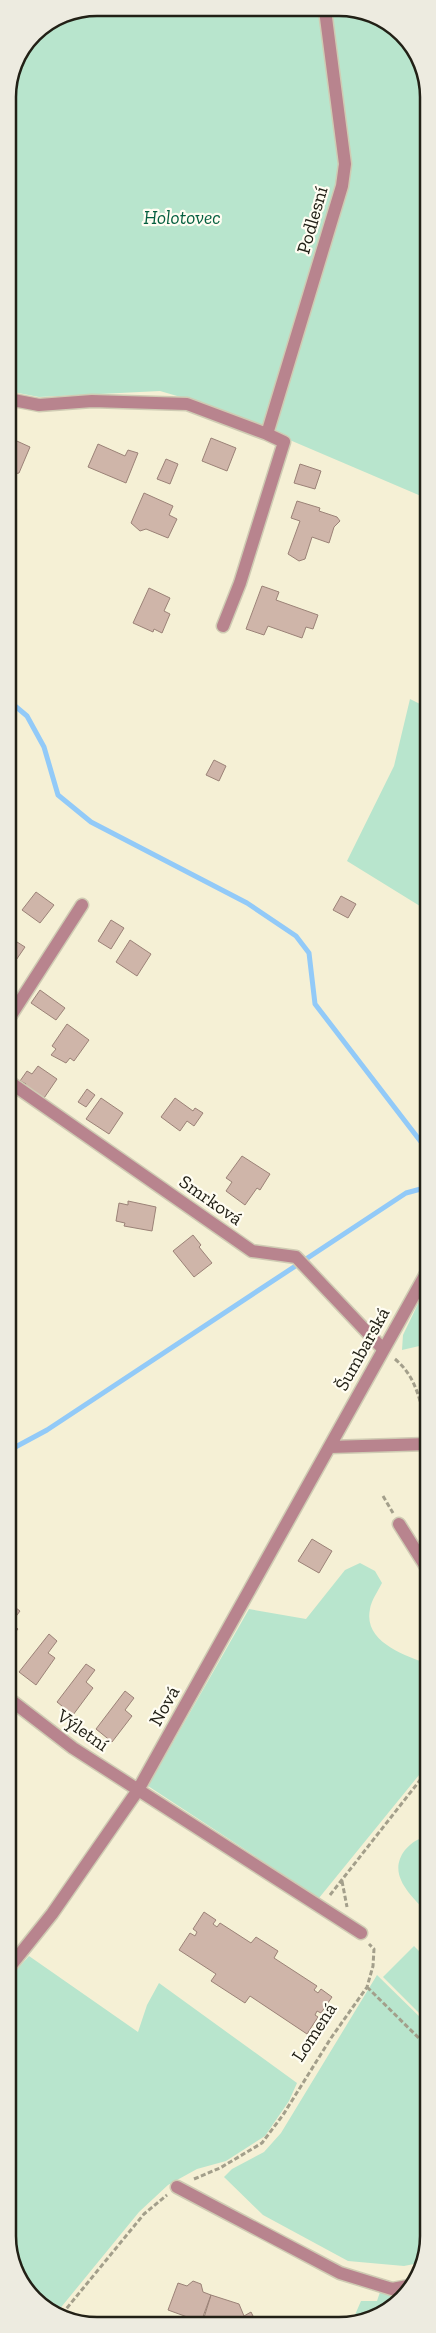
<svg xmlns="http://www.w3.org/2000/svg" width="436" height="2333" font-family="'Zilla Slab',serif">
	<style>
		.green { fill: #b8e5cd }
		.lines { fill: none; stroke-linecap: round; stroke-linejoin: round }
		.stream { stroke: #92caf8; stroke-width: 5 }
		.building { fill: #cfb5a9; stroke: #9b8277 }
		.minor-casing { stroke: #cfcbb3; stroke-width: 15 }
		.path { stroke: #a39f8b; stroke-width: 3; stroke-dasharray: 5 2.5; stroke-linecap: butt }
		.minor { stroke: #b8848e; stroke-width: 12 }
		.labels { text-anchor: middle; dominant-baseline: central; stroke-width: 4.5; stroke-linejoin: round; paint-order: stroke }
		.park-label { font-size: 19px; font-style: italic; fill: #045f3f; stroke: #fffdf2 }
		.street-label { font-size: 19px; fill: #222016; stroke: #fffdf2 }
		.rim { fill: none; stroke: #222016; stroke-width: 2.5 }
	</style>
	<rect width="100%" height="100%" fill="#f5f0d5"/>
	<path class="green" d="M97,8l265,2 44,28 22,48v413l-220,-94 -48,-14 -121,6 -31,-6v-300l26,-57 29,-20z
		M410,699l18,9v203l-81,-50 47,-95z
		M428,1283v61l-26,6 1,-15z
		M360,1563l15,8 7,12c-4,8 -11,18 -12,26 -7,33 35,46 58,55v100l-109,134 -171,-112 101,-177 57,10 39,-49z
		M428,1836v78c-16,-18 -42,-39 -23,-64 7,-8 14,-12 23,-14z
		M414,1946l14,14v62l-45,-45z
		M29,1956l109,76 9,-27 12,-22 138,100 -8,18 -24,35 -39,25 -29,8 -29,16 -29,27 -81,99 -28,-16 -22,-48v-268z
		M377,1975l51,50v217l-9,21 -15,3 -56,-5 -85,-46 -39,-38 8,-8 32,-17 17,-19z
		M380,2292l19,3 6,-2 -3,6 -51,25 10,-23h16z"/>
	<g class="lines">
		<path class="stream" d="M8,700l19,16 17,31 14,48 33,27 156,81 49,33 13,17 6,51 113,147
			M8,1451l39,-21 359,-237 22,-6"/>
	</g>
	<path class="building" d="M8,437l22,10 -11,26 -5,1 -1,-4 -5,-2z
		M211,438l25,10 -9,23 -25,-10z
		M98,444l27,12 3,-6 10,3 -12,30 -38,-16z
		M166,459l12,5 -8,20 -13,-5z
		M300,464l21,7 -6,18 -21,-6z
		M144,493l29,13 -4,9 8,4 -9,19 -22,-9 -6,2 -9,-8z
		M297,501l23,7 -1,3 18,6 3,4 -6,6 -5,16 -17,-6 -7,22 -6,2 -11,-7 12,-33 -9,-3z
		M262,586l17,6 -3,8 42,15 -5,14 -7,-2 -4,11 -34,-12 -4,9 -18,-6z
		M149,588l21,10 -6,13 6,3 -8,19 -8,-4 -1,3 -20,-9z
		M214,760l12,6 -7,15 -13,-6z
		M36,892l18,13 -14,18 -18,-13z
		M341,896l15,8 -8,14 -15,-8z
		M111,920l13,8 -13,21 -13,-8z
		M9,937l16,10 -15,22 -2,-2z
		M130,940l21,14 -14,22 -21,-14z
		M40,990l25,18 -9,12 -25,-17z
		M67,1024l22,16 -15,21 -4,-3 -4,5 -15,-8 5,-6 -4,-3z
		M38,1066l19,13 -15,22 -19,-13 3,-4 -6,-3 7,-10 5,3z
		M87,1089l8,6 -9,12 -8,-5z
		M101,1098l22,15 -14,21 -23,-15z
		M175,1098l18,13 2,-3 8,5 -9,13 -7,-5 -7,10 -19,-14z
		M242,1156l28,18 -10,16 -3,-2 -12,17 -19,-14 6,-9 -6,-4z
		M128,1201l28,6 -4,24 -28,-5 1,-3 -9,-2 3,-18 9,2z
		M193,1235l8,10 -2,2 13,16 -18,14 -21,-26z
		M312,1539l20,12 -13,22 -21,-12z
		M12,1605l8,6 -9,12 7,6 -10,12v-32z
		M49,1634l8,7 -9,12 7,5 -19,27 -17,-13z
		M86,1664l9,6 -9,12 7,6 -20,27 -16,-13z
		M125,1691l9,7 -9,12 7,6 -20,26 -16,-13z
		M204,1912l12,8 -3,4 4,3 3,-4 31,20 5,-6 22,14 -4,7 43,28 -3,4 4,3 3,-4 11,8 -11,16 -4,-2 -2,4 3,2 -11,17 -57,-38 -5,7 -34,-22 5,-7 -37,-24 11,-17 5,3 2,-4 -4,-3z
		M193,2281l8,3 2,8 8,3 -10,27 -33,-12 10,-27 9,3z
		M211,2295l28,9 5,12 7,-4 6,12h-55z"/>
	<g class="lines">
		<defs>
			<path id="minor" d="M8,399l31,6 53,-4 95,3 80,30 75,-248 3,-22 -20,-154
				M223,626l17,-43 44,-141 -17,-8
				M8,1020l74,-115
				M8,1081l244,170 44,6 87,92
				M330,1447l98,-3
				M399,1524l29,46
				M8,1698l65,50 288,185
				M8,1969l44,-55 86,-124 290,-520
				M177,2187l163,86 52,16 16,-3"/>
		</defs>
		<use href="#minor" class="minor-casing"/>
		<path class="path" d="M395,1359c21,18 23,37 31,62h2
			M383,1496l10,17
			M342,1881l5,26
			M330,1895l98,-125
			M367,1987l61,60
			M194,2179l26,-11 42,-25 21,-28 48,-77 36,-51 6,-21 1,-17 -5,-5
			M62,2314l82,-100 23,-19"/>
		<use href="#minor" class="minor"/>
	</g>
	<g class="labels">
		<g class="park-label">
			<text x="182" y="217">Holotovec</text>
		</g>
		<g class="street-label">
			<text transform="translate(312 220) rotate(-74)">Podlesní</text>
			<text transform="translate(211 1200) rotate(35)">Smrková</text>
			<text transform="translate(362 1349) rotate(-61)">Šumbarská</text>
			<text transform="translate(164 1706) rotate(-61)">Nová</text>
			<text transform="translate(83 1730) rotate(35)">Výletní</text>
			<text transform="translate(314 2032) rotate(-57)">Lomená</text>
		</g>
	</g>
	<path d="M0 0H436V2333H0ZM97 16H339A81 81 0 0 1 420 97V2236A81 81 0 0 1 339 2317H97A81 81 0 0 1 16 2236V97A81 81 0 0 1 97 16Z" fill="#edebe0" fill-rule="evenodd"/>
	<path class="rim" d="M97 16H339A81 81 0 0 1 420 97V2236A81 81 0 0 1 339 2317H97A81 81 0 0 1 16 2236V97A81 81 0 0 1 97 16Z"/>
</svg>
